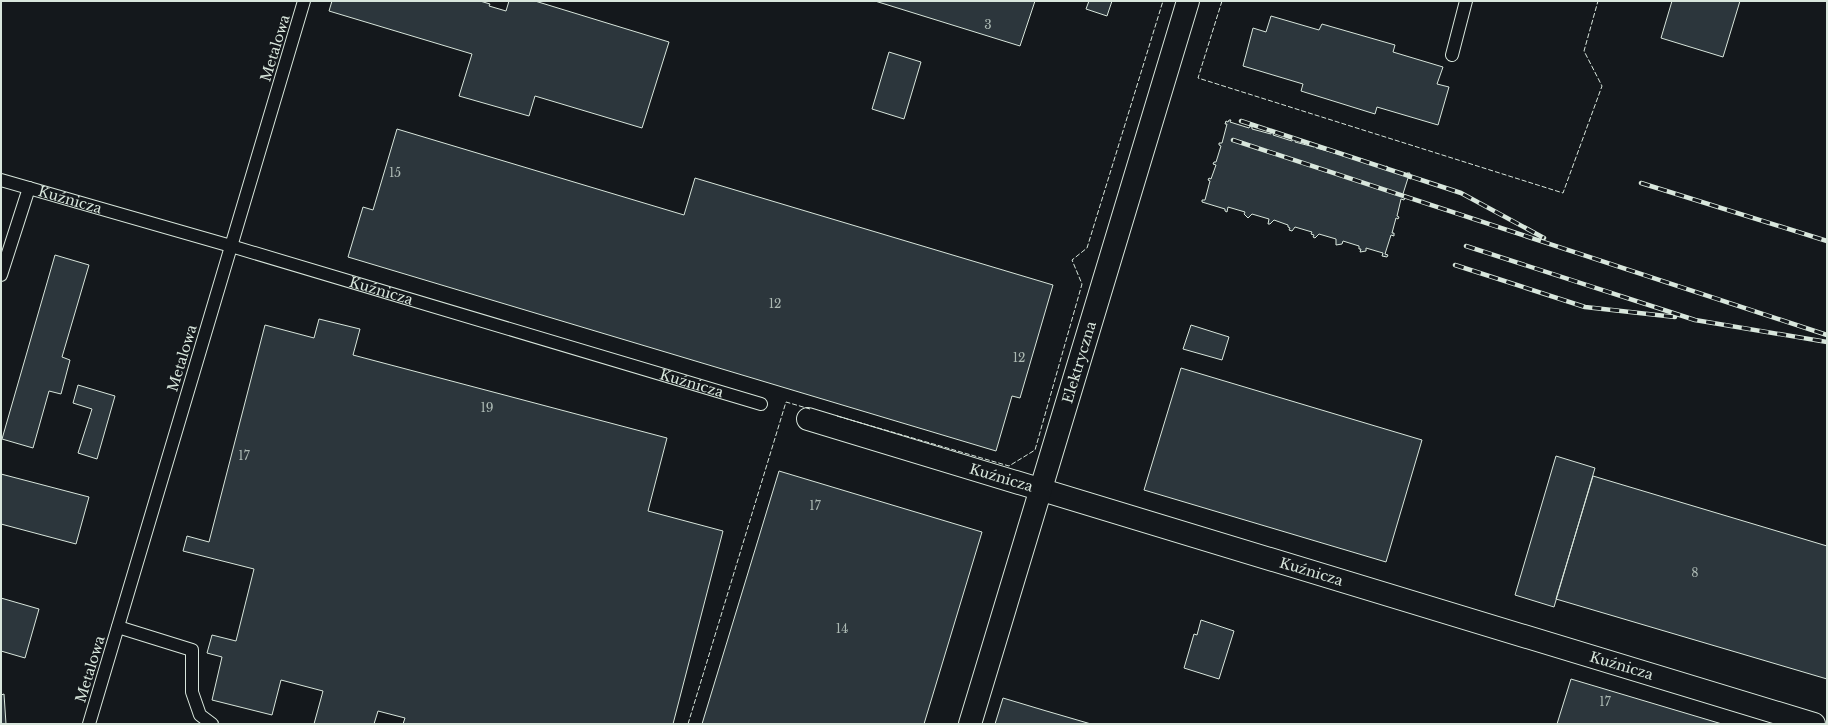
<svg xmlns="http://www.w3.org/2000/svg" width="1828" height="725" font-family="'Libre Baskerville',serif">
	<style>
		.building { fill: #2c363c; stroke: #d8e6dc }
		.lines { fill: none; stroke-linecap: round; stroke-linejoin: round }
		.lane-casing { stroke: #d8e6dc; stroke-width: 14 }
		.street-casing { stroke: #d8e6dc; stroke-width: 24 }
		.lane { stroke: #14181c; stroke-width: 12 }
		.street { stroke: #14181c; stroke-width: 22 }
		.rail-casing { stroke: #d8e6dc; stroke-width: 4.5 }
		.rail { stroke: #14181c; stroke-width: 3; stroke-dasharray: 9; stroke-linecap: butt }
		.fence { stroke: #d8e6dc; stroke-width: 1; stroke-dasharray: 5 2; stroke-linecap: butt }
		.labels { text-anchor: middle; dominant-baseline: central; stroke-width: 3; stroke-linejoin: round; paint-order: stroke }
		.number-label { font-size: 12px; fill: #adbab4 }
		.street-label { font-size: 14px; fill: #d8e6dc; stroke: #14181c }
	</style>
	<rect width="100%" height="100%" fill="#14181c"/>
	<path class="building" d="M332,1h148l10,3 -1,2 17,5 3,-10h26l134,41 -27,86 -107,-32 -6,20 -70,-20 13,-42 -143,-43z
		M875,1h160l-15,45z
		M1089,1h23l-5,15 -21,-7z
		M1672,1h68l-17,56 -62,-19z
		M1271,16l48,14 3,-6 73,21 -2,7 50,15 -6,17 12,3 -11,38 -61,-18 -2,7 -74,-23 2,-7 -60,-18 10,-38 13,4z
		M889,52l32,10 -17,57 -32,-10z
		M1229,120h2l-1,2 19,6 1,-2 2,1v2l19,5v-2l3,1 -1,2 19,6 1,-2h3l-1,3 19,5v-2l3,1 -1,2 22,6v-2l2,1v2l21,6 1,-2 2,1 -1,2 22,6 1,-2 2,1 -1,2 19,6 1,-2h3l-1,3h2v3l-3,-1 -6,19 3,1 -1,2 -3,-1 -4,17 2,1 -1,2 -2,-1 -4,15h2v3l-3,-1 -6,19 3,1 -1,2 -5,-1 1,-3 -17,-5v3l-6,1 1,-3h-2v-3l-16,-5 -1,3 -6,1v-6l-17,-5 -4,4 -2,-1 1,-2 -3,-1 1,-2 -17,-5 -3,4 -3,-1 1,-2 -2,-1v-2l-14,-5 -4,4h-2l1,-5 -17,-5 -4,4 -4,-4 1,-2 -17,-5 -1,5 -2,-1v-2l-23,-7v-2h3l5,-19 -2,-1 1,-2 2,1 5,-14 -3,-1 1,-2h2l5,-16 -2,-1v-2h3l5,-19h-2l1,-3 2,1z
		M397,129l287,86 11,-37 358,107 -33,113 -8,-2 -16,55 -648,-194 15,-50 10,3z
		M55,255l34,10 -27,92 8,3 -9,34 -12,-3 -16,57 -31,-9z
		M319,319l41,10 -7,26 314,83 -19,73 75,20 -50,193h-270l2,-6 -27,-7 -4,13h-60l9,-33 -42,-11 -9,35 -60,-15 10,-43 -15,-4 5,-18 24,6 18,-72 -71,-18 4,-15 22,6 56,-217 49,13z
		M1191,325l38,12 -7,23 -39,-11z
		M1181,368l241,72 -36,122 -242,-72z
		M78,385l37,11 -18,63 -19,-6 14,-44 -19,-6z
		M1556,456l39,12 -41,139 -39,-12z
		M779,471l203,61 -58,192h-222z
		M1,474l88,23 -13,47 -75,-20z
		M1593,476l234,70v133l-271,-80z
		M1,598l38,11 -14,49 -24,-7z
		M1201,620l33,11 -15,48 -35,-11 10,-34 3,1z
		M1571,679l151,45h-165z
		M4,694l2,30h-5v-29z
		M1003,698l40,12 48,14h-96z"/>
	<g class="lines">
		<defs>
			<g id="lane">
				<path d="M1452,55l14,-54"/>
				<path id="s1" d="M1,180l230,66 530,158"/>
				<path d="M1,275l28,-87"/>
				<path d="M118,627l74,23v42l8,23 12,9"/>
				<path d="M89,724l215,-723"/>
			</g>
			<g id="street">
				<path id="s2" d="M808,419l1006,305"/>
				<path id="s3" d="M970,724l218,-723"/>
			</g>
		</defs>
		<use href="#lane" class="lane-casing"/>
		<use href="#street" class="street-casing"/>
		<use href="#lane" class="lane"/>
		<use href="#street" class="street"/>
		<defs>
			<path id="rail" d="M1241,121l220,72 83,45
				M1233,140l594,195
				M1641,183l186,58
				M1466,246l229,74 132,22
				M1455,265l130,42 90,10"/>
		</defs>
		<use href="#rail" class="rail-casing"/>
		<use href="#rail" class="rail"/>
		<path class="fence" d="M1222,1l-24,77 365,115 39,-107 -18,-35 14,-50
			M837,416l172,50 26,-16 47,-166 -10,-24 15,-12 76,-247
			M688,724l98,-322 24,7"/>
	</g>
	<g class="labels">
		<g class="number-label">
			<text x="988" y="24">3</text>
			<text x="395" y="172">15</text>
			<text x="775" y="303">12</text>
			<text x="1019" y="357">12</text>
			<text x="487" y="407">19</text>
			<text x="244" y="455">17</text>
			<text x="815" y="505">17</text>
			<text x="1695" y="572">8</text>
			<text x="842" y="628">14</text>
			<text x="1605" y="701">17</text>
		</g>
		<g class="street-label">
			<text transform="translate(275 48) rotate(-73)">Metalowa</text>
			<text stroke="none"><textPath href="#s1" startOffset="72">Kuźnicza</textPath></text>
			<text stroke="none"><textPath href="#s1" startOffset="396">Kuźnicza</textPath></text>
			<text transform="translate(182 358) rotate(-73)">Metalowa</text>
			<text stroke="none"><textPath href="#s3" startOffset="378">Elektryczna</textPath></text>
			<text stroke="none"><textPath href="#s1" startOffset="720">Kuźnicza</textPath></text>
			<text stroke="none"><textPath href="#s2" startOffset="202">Kuźnicza</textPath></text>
			<text stroke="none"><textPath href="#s2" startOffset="526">Kuźnicza</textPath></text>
			<text stroke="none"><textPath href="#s2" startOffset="850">Kuźnicza</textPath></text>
			<text transform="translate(90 669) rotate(-73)">Metalowa</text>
		</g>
	</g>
	<rect width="1828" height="725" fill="none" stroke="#d8e6dc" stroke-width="4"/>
</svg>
